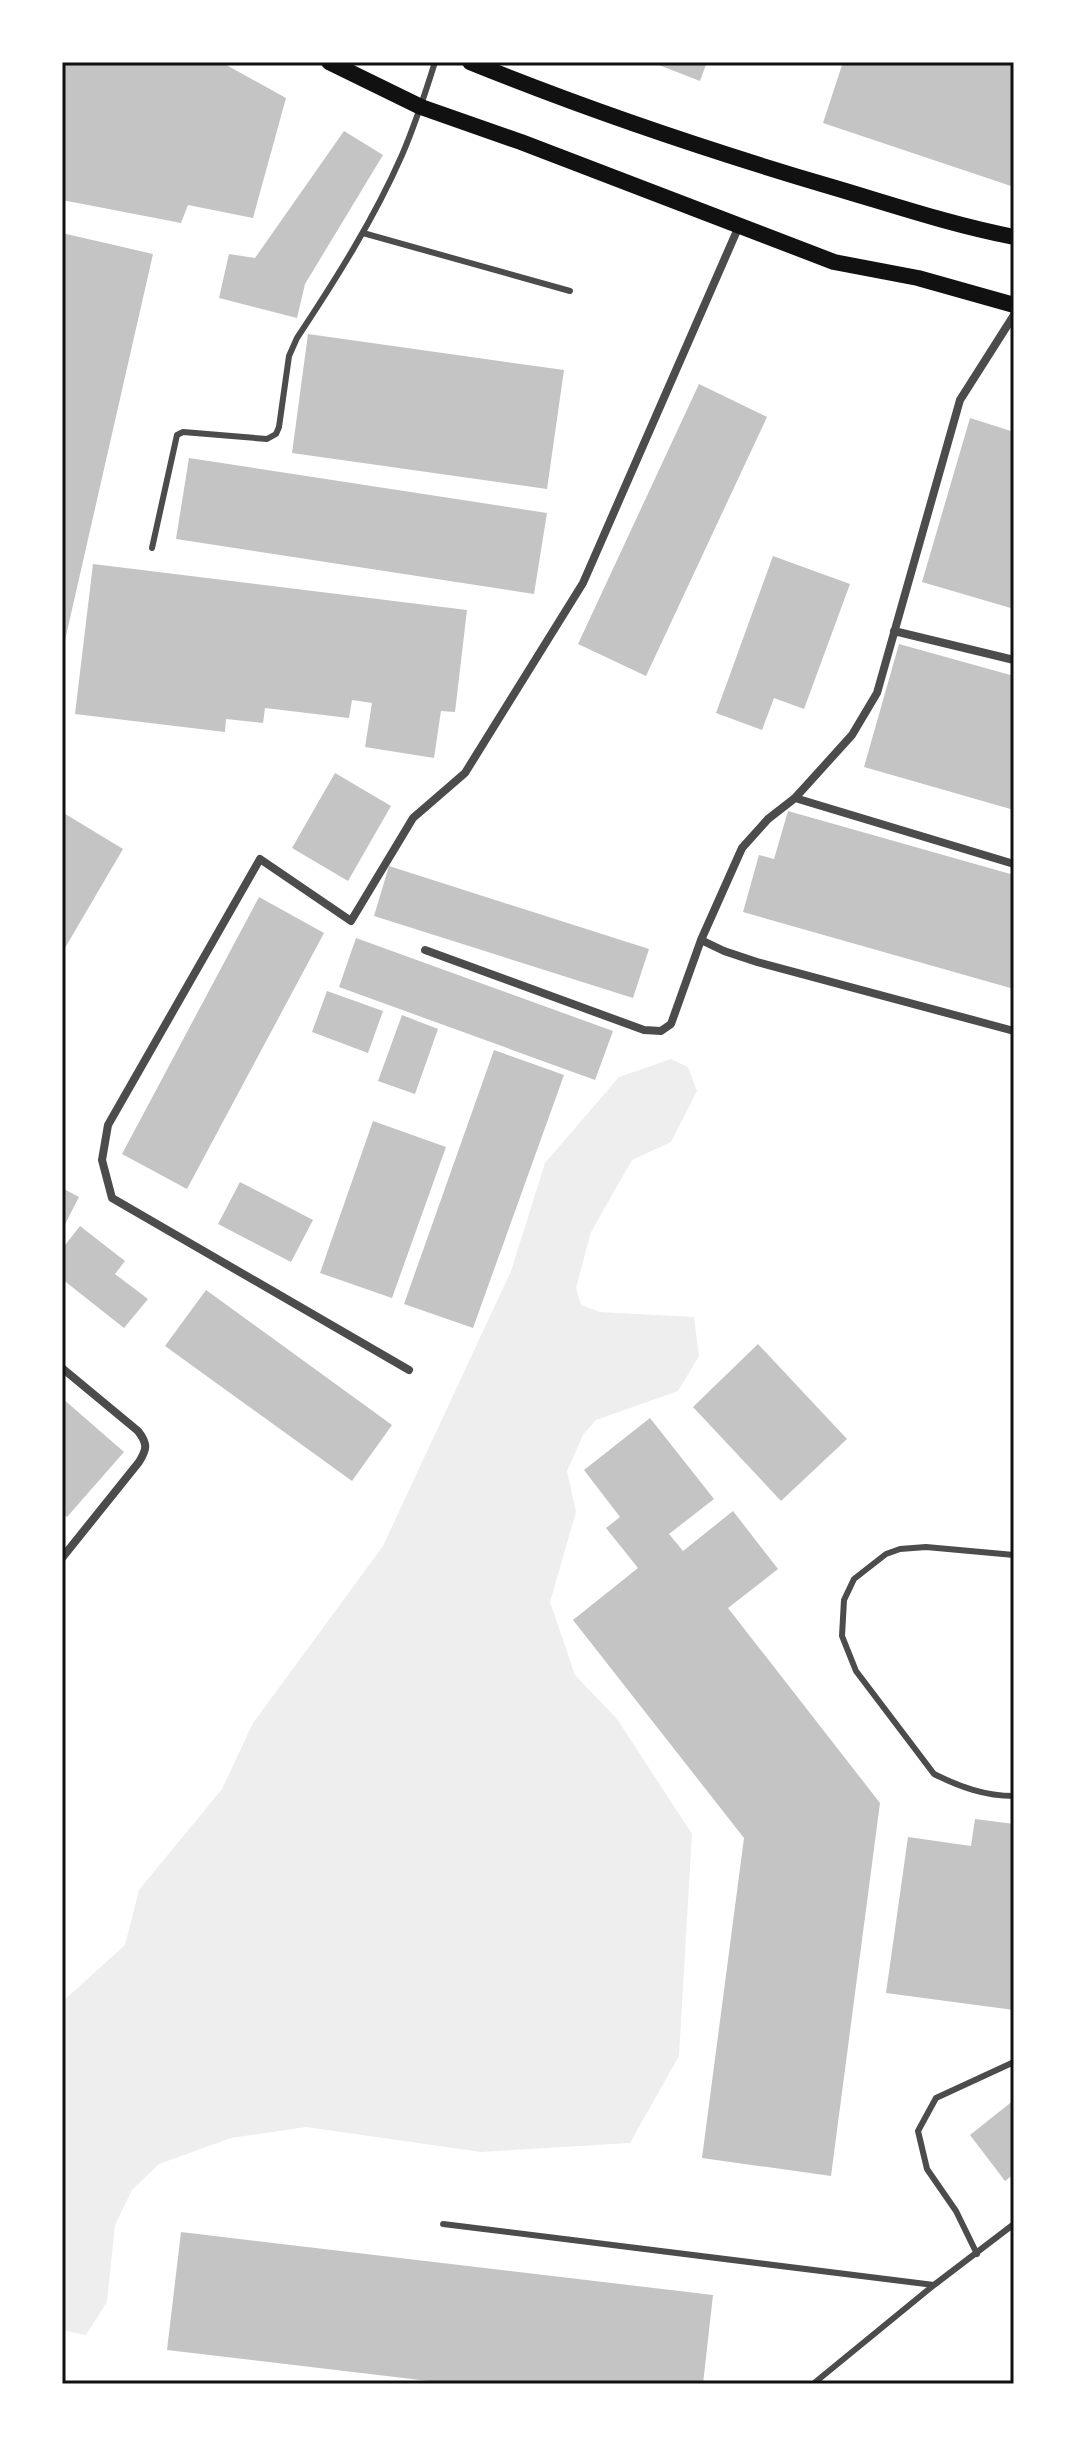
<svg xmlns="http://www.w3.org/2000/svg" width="1076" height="2446" font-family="Rubik,sans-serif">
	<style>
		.green { fill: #eee }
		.building { fill: #c4c4c4 }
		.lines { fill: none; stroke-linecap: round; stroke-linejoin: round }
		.service { stroke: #4c4c4c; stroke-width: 6 }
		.minor { stroke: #4c4c4c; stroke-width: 8 }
		.secondary { stroke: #111; stroke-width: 16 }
		.neatline { fill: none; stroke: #111; stroke-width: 3 }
	</style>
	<rect width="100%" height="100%" fill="#fff"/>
	<path class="green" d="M671,1059l17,8 9,24 -26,51 -39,18 -41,72 -15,56 5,17 19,7 94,5 5,39 -21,35 -82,29 -13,15 -16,36 9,41 -26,90 25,73 42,44 75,115 -13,222 -49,87 -149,9 -175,-25 -75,11 -72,26 -27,26 -17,35 -8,77 -21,33 -24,-5v-328l63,-57 14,-55 83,-101 31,-66 130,-177 128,-275 34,-108 74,-86z"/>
	<path class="building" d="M62,62h159l65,36 -33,120 -65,-13 -7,18 -119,-23z
		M651,62h56l-7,19z
		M843,62h171v125l-191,-64z
		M344,131l39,24 -78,129 -8,34 -78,-20 10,-44 26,4z
		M62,233l91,21 -90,395 -1,-1z
		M308,334l256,36 -17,119 -255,-36z
		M699,384l68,33 -121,259 -68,-32z
		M970,418l44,14v177l-92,-27z
		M189,458l358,55 -13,81 -358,-55z
		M773,556l77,28 -46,125 -30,-11 -12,32 -46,-17z
		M93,564l374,46 -12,102 -14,-1 -7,47 -69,-11 7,-44 -20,-3 -3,18 -84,-10 -2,15 -37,-4 -1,13 -150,-18z
		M899,644l115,32v134l-150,-43z
		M335,773l56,33 -43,75 -56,-33z
		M788,811l226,64v114l-271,-77 16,-57 15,4z
		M62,812l61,37 -61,104z
		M389,866l260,83 -16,49 -259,-82z
		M259,897l65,36 -137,256 -65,-35z
		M356,938l257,93 -18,49 -256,-93z
		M327,991l56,20 -15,42 -56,-21z
		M402,1015l36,14 -23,65 -37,-13z
		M494,1050l70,25 -91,253 -69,-24z
		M373,1121l73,26 -54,151 -72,-25z
		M240,1182l73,38 -22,42 -73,-38z
		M62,1188l17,9 -17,33z
		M80,1226l45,35 -10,13 33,25 -24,29 -62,-49v-30z
		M206,1290l186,135 -40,56 -187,-135z
		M758,1344l89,95 -66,62 -88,-94z
		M62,1398l62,54 -57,65 -5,-4z
		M650,1418l64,81 -45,35 14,17 50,-40 45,58 -50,39 152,195 -49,373 -129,-18 42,-320 -171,-218 65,-52 -32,-40 14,-11 -36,-47z
		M975,1819l39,5v186l-128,-17 22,-156 63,9z
		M1014,2100v74l-9,7 -35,-46z
		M181,2232l532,63 -10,89h-249l-287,-34z"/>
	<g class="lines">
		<path class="service" d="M363,233l207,58
			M152,548l25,-113 6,-3 84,7 9,-5 3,-7 10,-71 8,-18c39,-59 77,-119 105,-183 13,-30 23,-61 33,-93
			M1014,1555l-88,-8 -26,2 -14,5 -32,25 -10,21 -2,36 14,35 78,103c26,13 51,22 80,22
			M443,2224l491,61
			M977,2254l-21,-43 -29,-42 -9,-38 18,-33 78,-36
			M813,2384l121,-99 80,-61"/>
		<path class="minor" d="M1014,315l-54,85 -83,293 -25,42 -57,63 -27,21 -26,29 -41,92 23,11 33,11 257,69
			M894,631l120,29
			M795,798l219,66
			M425,950l219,80 17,1 10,-7 30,-84
			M62,1368l76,63c10,13 9,18 1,31l-77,96
			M409,1370l-297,-172 -10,-38 6,-35 152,-266 91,62 62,-103 52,-45 118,-190 156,-357"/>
		<path class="secondary" d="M329,62l92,45 100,35 313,120 84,16 96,27
			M470,62c118,48 240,89 362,125 61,18 120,38 182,50"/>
	</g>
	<rect width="1076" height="2446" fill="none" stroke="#ffffff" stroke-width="128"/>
	<rect x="64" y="64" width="948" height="2318" class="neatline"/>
</svg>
